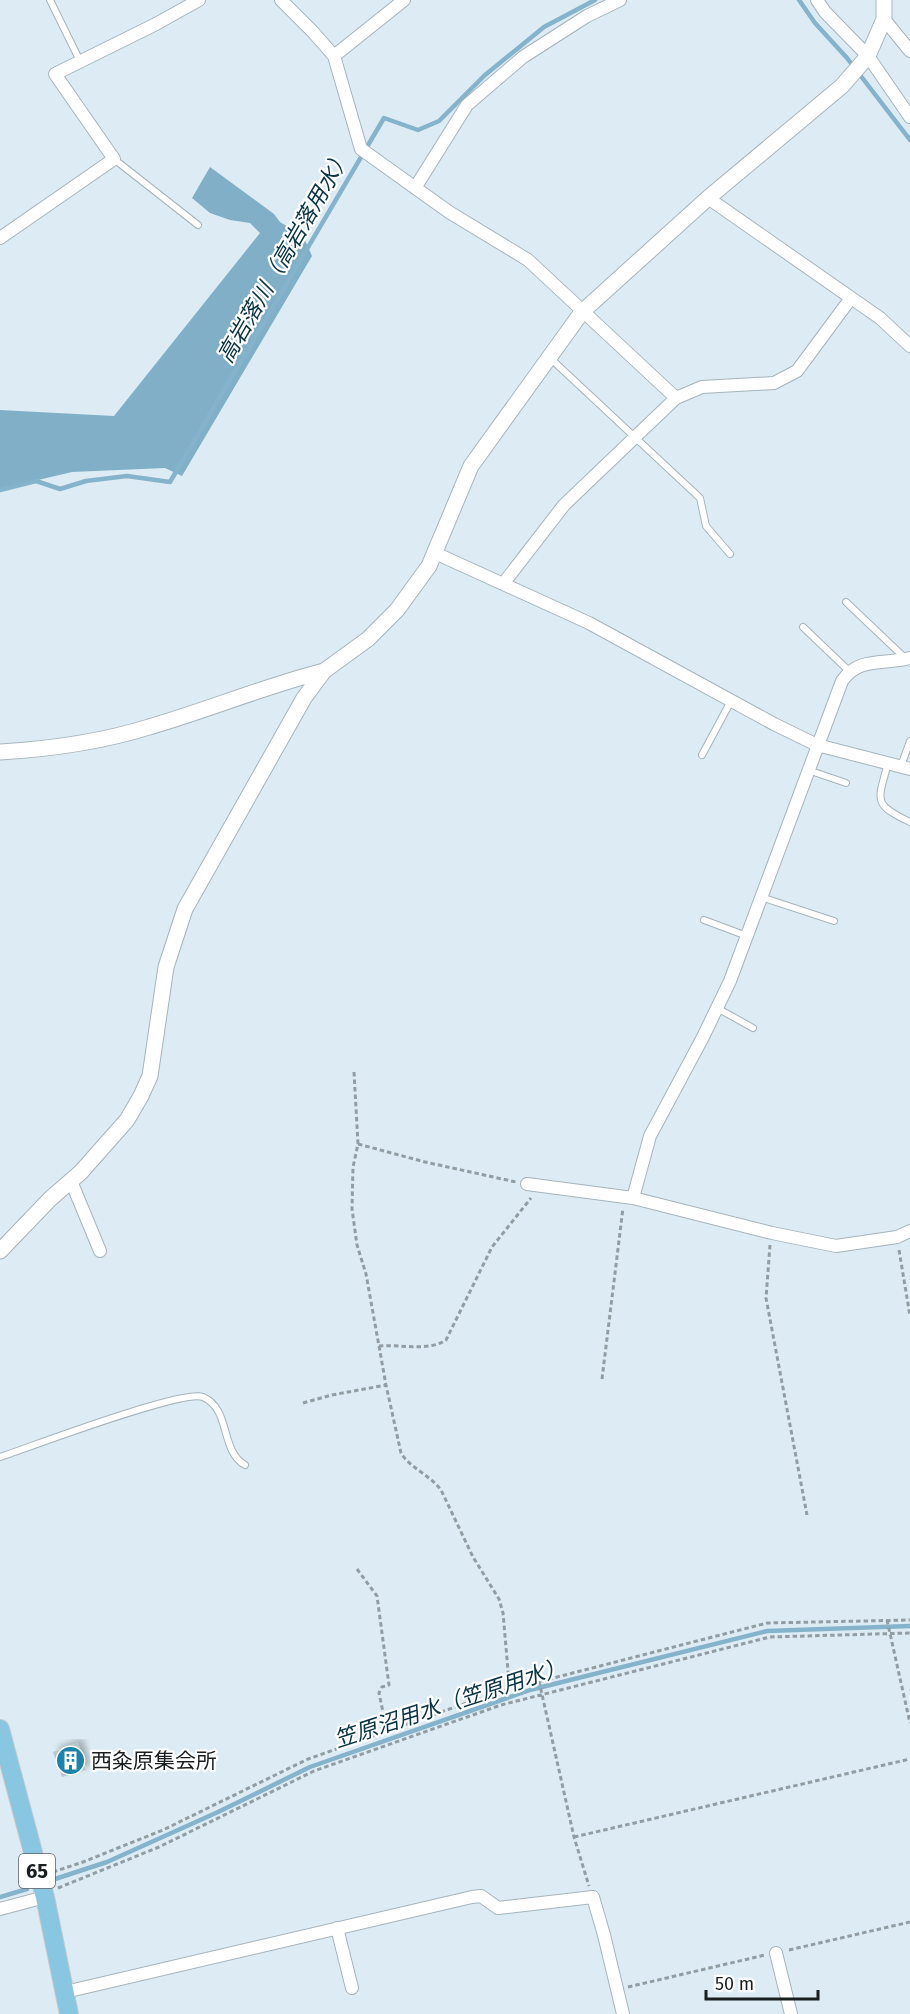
<svg xmlns="http://www.w3.org/2000/svg" width="910" height="2014" font-family="'Fira Sans','Noto Sans JP',sans-serif">
	<style>
		.forest { fill: #81afc7 }
		.lines { fill: none; stroke-linecap: round; stroke-linejoin: round }
		.stream { stroke: #85b3cb; stroke-width: 4.5 }
		.building { fill: #b7c5cd; filter: url(#shadow) }
		.service-casing { stroke: #a6b4bc; stroke-width: 8 }
		.minor-casing { stroke: #a6b4bc; stroke-width: 14 }
		.tertiary-casing { stroke: #a6b4bc; stroke-width: 17 }
		.primary-casing { stroke: #c8c9ca; stroke-width: 20 }
		.path { stroke: #929da3; stroke-width: 3; stroke-dasharray: 4.5 3; stroke-linecap: butt }
		.service { stroke: #fff; stroke-width: 6 }
		.minor { stroke: #fff; stroke-width: 12 }
		.tertiary { stroke: #fff; stroke-width: 15 }
		.primary { stroke: #88c6e1; stroke-width: 18 }
		.labels { text-anchor: middle; dominant-baseline: central; stroke-width: 4.5; stroke-linejoin: round; paint-order: stroke }
		.shield { fill: #fff; stroke: #5e6264; stroke-width: 1.5 }
		.shield-label { font-size: 20px; font-weight: bold; fill: #191f21 }
		.poi-label { font-size: 21px; fill: #191f21; stroke: #fff; text-anchor: start }
		.water-label { font-size: 22px; font-style: italic; fill: #0a3446; stroke: #fff }
	</style>
	<defs>
		<filter id="shadow"><feDropShadow dx="5" dy="-5" stdDeviation="3" flood-color="#0004"/></filter>
	</defs>
	<rect width="100%" height="100%" fill="#ddecf4"/>
	<path class="forest" d="M210,167l64,47 6,8 23,14 9,20 -130,220 -17,-8 -93,4 -72,17v-79l114,6 146,-183 -10,-10 -20,-3 -20,-7 -18,-15z"/>
	<g class="lines">
		<path class="stream" d="M799,0l16,23 32,35 63,82
			M0,490l36,-9 24,8 26,-8 41,-5 43,6 214,-364 34,12 21,-9 46,-46 59,-48 51,-27
			M55,1879l52,-17 111,-50 92,-45 220,-77 237,-59 143,-5
			M0,1897l27,-8"/>
	</g>
	<path class="building" d="M78,1743l8,27 -24,7 -9,-25z"/>
	<g class="lines">
		<defs>
			<path id="service" d="M50,0l30,61
				M114,159l84,66
				M550,358l150,140 6,28 24,28
				M846,602l60,57
				M803,627l46,44
				M702,755l29,-54
				M888,763c-10,38 -16,41 22,59
				M901,766l9,-25
				M808,770l38,13
				M761,897l73,24
				M704,920l43,16
				M717,1008l36,20
				M0,1457c30,-10 183,-68 203,-60 28,12 17,54 42,68"/>
			<path id="minor" d="M281,0l32,32 21,24 27,93 88,63 79,48 148,138
				M817,0l8,12 43,44 42,61
				M884,19l26,32
				M334,56l70,-56
				M415,188l52,-83 56,-48 64,-41 33,-16
				M708,198l172,120 30,28
				M0,238l114,-79 -59,-85 101,-50 43,-24
				M435,553l154,70 185,101 43,21 93,24
				M503,584l61,-79 112,-107 26,-11 72,-4 23,-12 54,-73
				M71,1181l29,70
				M527,1184l106,14 139,35 64,13 61,-9 13,-6
				M633,1198l17,-62 53,-99 27,-56 112,-300c17,-25 42,-16 68,-23
				M0,1909l45,-12
				M337,1928l15,60
				M776,1953l15,61
				M65,1992l407,-95 9,-1 17,12 95,-11 11,38 19,79"/>
			<path id="tertiary" d="M0,752c50,-3 101,-10 149,-25 59,-17 116,-41 175,-56
				M0,1251l50,-52 31,-27 46,-52 14,-24 9,-20 16,-109 19,-58 119,-211 20,-27 44,-32 29,-29 32,-44 42,-100 111,-154 126,-114 134,-112 26,-30 16,-37v-19"/>
			<path id="primary" d="M0,1729l45,168 24,117"/>
		</defs>
		<use href="#service" class="service-casing"/>
		<use href="#minor" class="minor-casing"/>
		<use href="#tertiary" class="tertiary-casing"/>
		<use href="#primary" class="primary-casing"/>
		<path class="path" d="M354,1072l4,72 -5,23 -1,42 5,36 9,29 20,111 15,68c9,15 29,22 40,37l32,67 26,42 4,14 6,69 5,6
			M358,1144l67,18 91,20
			M770,1245l-4,53 41,217
			M899,1250l11,66
			M379,1346c21,-2 49,6 67,-6l46,-93 39,-49
			M602,1379l21,-171
			M303,1403l29,-8 54,-10
			M357,1569l20,27 12,89 -7,2 -3,6 8,38
			M887,1620l23,103
			M539,1681l35,156 15,49
			M574,1837l336,-78
			M53,1872l30,-10 80,-32 145,-71 187,-66 272,-70 143,-3
			M58,1888l101,-41 155,-76 187,-66 269,-68 140,-4
			M789,1950l121,-28
			M628,1987l137,-32"/>
		<use href="#service" class="service"/>
		<use href="#minor" class="minor"/>
		<use href="#tertiary" class="tertiary"/>
		<use href="#primary" class="primary"/>
	</g>
	<defs>
		<symbol id="building-disc" viewBox="-11 -11 22 22"><circle r="9.5" fill="#1b83ac" stroke="#fff"/><path d="M-4-6H4V6H1V3H-1V6H-4ZM-2.5-4.3h1.7v1.8h-1.7ZM.8-4.3h1.7v1.8H.8ZM-2.5-1h1.7V.8h-1.7ZM.8-1h1.7V.8H.8Z" fill="#fff"/></symbol>
	</defs>
	<g fill-rule="evenodd">
		<use href="#building-disc" x="54" y="1744" width="33" height="33"/>
	</g>
	<g class="labels">
		<rect class="shield" x="19" y="1854" width="36" height="34" rx="4.5"/>
		<g class="shield-label">
			<text x="37" y="1871">65</text>
		</g>
		<g class="poi-label">
			<text x="91" y="1761">西粂原集会所</text>
		</g>
		<g class="water-label">
			<text transform="translate(284 256) rotate(-60)">高岩落川（高岩落用水）</text>
			<text transform="translate(450 1703) rotate(-18)">笠原沼用水（笠原用水）</text>
		</g>
	</g>
	<path d="M706 1990v9h112v-9" fill="none" stroke="#191f21" stroke-width="3"/>
	<text x="715" y="1990" font-size="18" fill="#191f21" stroke="#ffffff" stroke-width="4.5" paint-order="stroke">50 m</text>
</svg>
